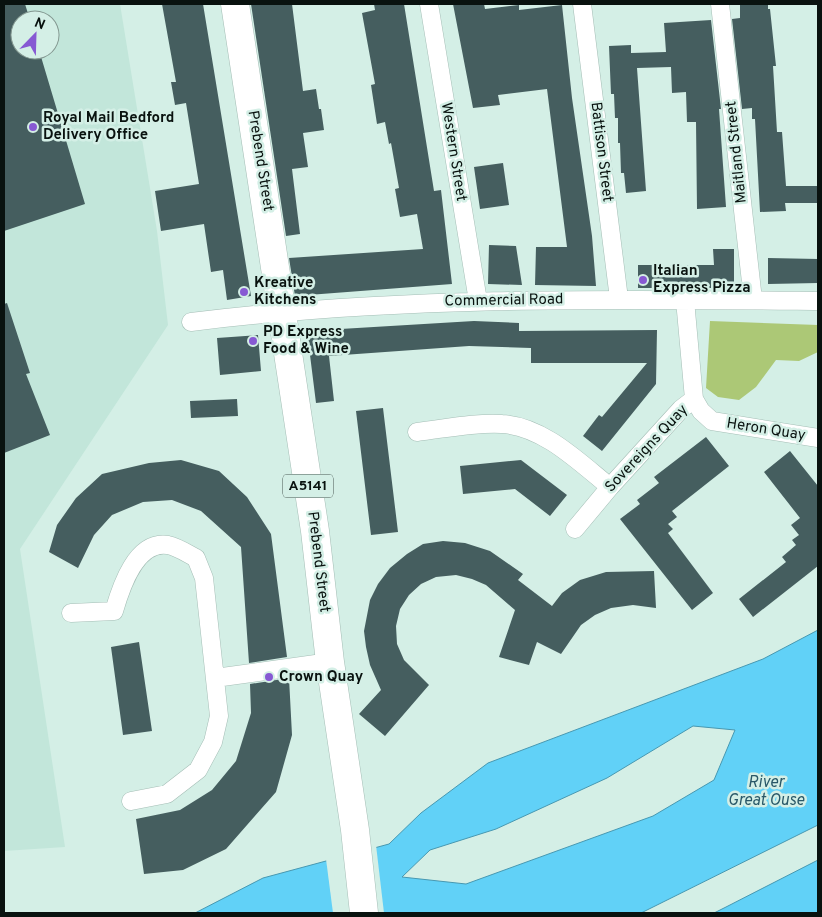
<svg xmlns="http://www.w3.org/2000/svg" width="822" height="917" font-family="Overpass,sans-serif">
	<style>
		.built { fill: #c2e6da; fill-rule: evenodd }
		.green { fill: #acc876 }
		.water { fill: #61d1f7; stroke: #4798b1; fill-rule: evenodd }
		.pier { fill: #d4efe6 }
		.building { fill: #455e5f }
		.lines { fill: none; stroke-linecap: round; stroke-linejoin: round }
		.street-casing { stroke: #a5beb6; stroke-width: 19 }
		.primary-casing { stroke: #a5beb6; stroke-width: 29 }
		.street { stroke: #fff; stroke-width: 18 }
		.primary { stroke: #fff; stroke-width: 28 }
		.poi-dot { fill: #8759d3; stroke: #d4efe6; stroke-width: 2 }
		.labels { text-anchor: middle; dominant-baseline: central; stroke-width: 5; stroke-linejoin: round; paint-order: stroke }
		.shield { fill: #d4efe6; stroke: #465450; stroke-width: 1 }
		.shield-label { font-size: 14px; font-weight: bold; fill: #09120f }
		.poi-label { font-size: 15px; font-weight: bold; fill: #09120f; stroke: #d4efe6; text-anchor: start }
		.street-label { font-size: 15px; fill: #09120f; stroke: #d4efe6 }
		.water-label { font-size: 16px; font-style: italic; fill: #295868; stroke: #d4efe6 }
	</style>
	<rect width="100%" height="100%" fill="#d4efe6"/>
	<path class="built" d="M4,4h116l37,227 11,94 -148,224 45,298 -61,4zM20,20h30v30h-30z"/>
	<path class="green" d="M710,321l108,4v27l-19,9 -23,-1 -20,27 -17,13 -21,-3 -12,-9z"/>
	<path class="water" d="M818,630v195l-177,88h-446l68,-35 126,-34 32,-31 67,-50 275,-104zM693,726l42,4 -21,50 -61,36 -187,68 -64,-7 28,-27 66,-21 111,-51z
		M818,860v53h-104l12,-6z"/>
	<path class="pier" d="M376,845l8,68h-51l-7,-54z"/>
	<path class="building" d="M4,4h21l5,16h-10v30h19l46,154 -81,27z
		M162,4h41l48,292 -24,4 -4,-30 -12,2 -7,-48 -43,7 -6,-40 44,-7 -13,-81 -11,2 -4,-23h5z
		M251,4h41l11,87 13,-2 3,20h2l3,21 -21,3 5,34 -16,2 8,65 -14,2z
		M374,4h30l30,187 7,-1 11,94 -157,12 -6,-38 134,-9 -6,-35 -17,3 -5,-28 4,-1 -8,-45 -2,1 -4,-22 -8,2 -6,-39 4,-1 -13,-71 13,-3z
		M453,4h31l1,5 34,-4v5l43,-5 10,93 20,138 4,50 -61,-1 1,-38h31l-20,-158 -49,6 2,10 -27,3z
		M740,4h28v5h2l6,57h-3l4,66h5l4,54h32v17h-33l1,8 -26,1 -5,-93h-3v-11l-10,1 -10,-90 8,-1z
		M711,20l10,89h-2l7,98 -29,2 -1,-87h-9l-1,-30 -14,1 -1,-26 -34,1 9,123 -20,2 -2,-20h-3l-1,-30h-2v-25h-3l-1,-24h-3l-2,-48 22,-1v8l35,-1 -2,-29z
		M503,163l6,42 -29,4 -6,-42z
		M489,245l27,1 6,39 -34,-1z
		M713,249h21v39h-96v-23h76z
		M768,258l50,1v24l-50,1z
		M7,303l23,70 -4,1 24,61 -46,18v-149z
		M474,321l45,2v8l138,-1 -1,54 -54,67 -19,-15 16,-21 3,2 45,-54h-116v-15l-62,-2 -140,10 5,45 -18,2 -9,-72z
		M258,335l3,36 -41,4 -3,-37z
		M237,399l1,17 -47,2 -1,-17z
		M383,408l15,124 -27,3 -15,-124z
		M706,437l23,29 -57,45 5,6 -9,7 5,5 -5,4 45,60 -21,17 -72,-91 20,-15 -3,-4 22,-17 -5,-6z
		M790,451l28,35v80l-65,51 -14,-18 47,-37 -4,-5 14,-12 -4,-5 7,-5 -8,-10 9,-7 -36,-46z
		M181,460l38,11 28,26 24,37 16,123 -38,6 -8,-116 -40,-36 -29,-11 -29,2 -31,13 -18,20 -16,33 -29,-16 8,-27 19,-27 26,-24 47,-11z
		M521,460l46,35 -17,21 -35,-27 -52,5 -3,-28z
		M443,541l22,2 25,8 33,23 -5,6 34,26 10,-13 18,-13 26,-8 48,-1 2,37 -23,-3 -22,3 -16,7 -14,10 -20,29 -24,-12 -8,23 -30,-8 16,-47 -29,-25 -14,-6 -16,-4 -20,2 -15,7 -12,11 -9,14 -4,17 1,18 7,16 25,25 -44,51 -26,-22 22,-24 -11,-25 -4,-18 -2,-16 6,-31 8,-16 12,-16 17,-14 16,-10z
		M139,642l13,89 -29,4 -12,-88z
		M289,678l3,57 -16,57 -50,57 -43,21 -39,4 -8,-55 44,-9 32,-20 24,-29 15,-48 -1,-29z"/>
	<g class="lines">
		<defs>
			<path id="street" d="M429,4l49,297
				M582,4l37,295
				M720,4l33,296
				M191,322c208,-26 418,-23 627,-21
				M694,399l7,12 11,10 106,17
				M417,432c26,-3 60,-10 85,-8 41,2 77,38 108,63
				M575,529l35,-42 71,-78 13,-10 -9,-99
				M71,613l43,-2c7,-24 22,-71 54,-66 10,2 20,9 28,13l8,20 15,138 -6,26 -15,28 -31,24 -36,7
				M215,678l115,-16"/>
			<path id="primary" d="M235,4l80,527 15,131 25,168 9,83"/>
		</defs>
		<use href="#street" class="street-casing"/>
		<use href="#primary" class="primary-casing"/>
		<use href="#street" class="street"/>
		<use href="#primary" class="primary"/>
	</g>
	<g class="poi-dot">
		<circle cx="33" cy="127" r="5"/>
		<circle cx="643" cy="280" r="5"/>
		<circle cx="244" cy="292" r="5"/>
		<circle cx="253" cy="341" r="5"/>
		<circle cx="269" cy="677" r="5"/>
	</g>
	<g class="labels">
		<rect class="shield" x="283" y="474.5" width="50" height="23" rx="4"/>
		<g class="shield-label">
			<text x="308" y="486">A5141</text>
		</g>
		<g class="poi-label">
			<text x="43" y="118">Royal Mail Bedford<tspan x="43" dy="17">Delivery Office</tspan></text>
			<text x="653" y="271">Italian<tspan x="653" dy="17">Express Pizza</tspan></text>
			<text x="254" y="283">Kreative<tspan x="254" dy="17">Kitchens</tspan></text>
			<text x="263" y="332">PD Express<tspan x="263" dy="17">Food &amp; Wine</tspan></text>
			<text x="279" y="677">Crown Quay</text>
		</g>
		<g class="street-label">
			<text transform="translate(453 152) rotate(81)">Western Street</text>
			<text transform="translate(601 152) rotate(83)">Battison Street</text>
			<text transform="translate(737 152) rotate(-96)">Maitland Street</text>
			<text transform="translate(260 161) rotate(81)">Prebend Street</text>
			<text transform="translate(504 301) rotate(-1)">Commercial Road</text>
			<text transform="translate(766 430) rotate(9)">Heron Quay</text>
			<text transform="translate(647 449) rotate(-47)">Sovereigns Quay</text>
			<text transform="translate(318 562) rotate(83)">Prebend Street</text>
		</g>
		<g class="water-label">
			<text x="766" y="783">River<tspan x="766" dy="18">Great Ouse</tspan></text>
		</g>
	</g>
	<rect width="822" height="917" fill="none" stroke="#09120f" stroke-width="10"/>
	<g transform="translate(35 35) rotate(23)"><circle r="24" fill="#d4efe6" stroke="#839790"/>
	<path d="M0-4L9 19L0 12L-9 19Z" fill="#8759d3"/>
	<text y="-8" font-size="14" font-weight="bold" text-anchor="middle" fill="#09120f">N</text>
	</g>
</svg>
